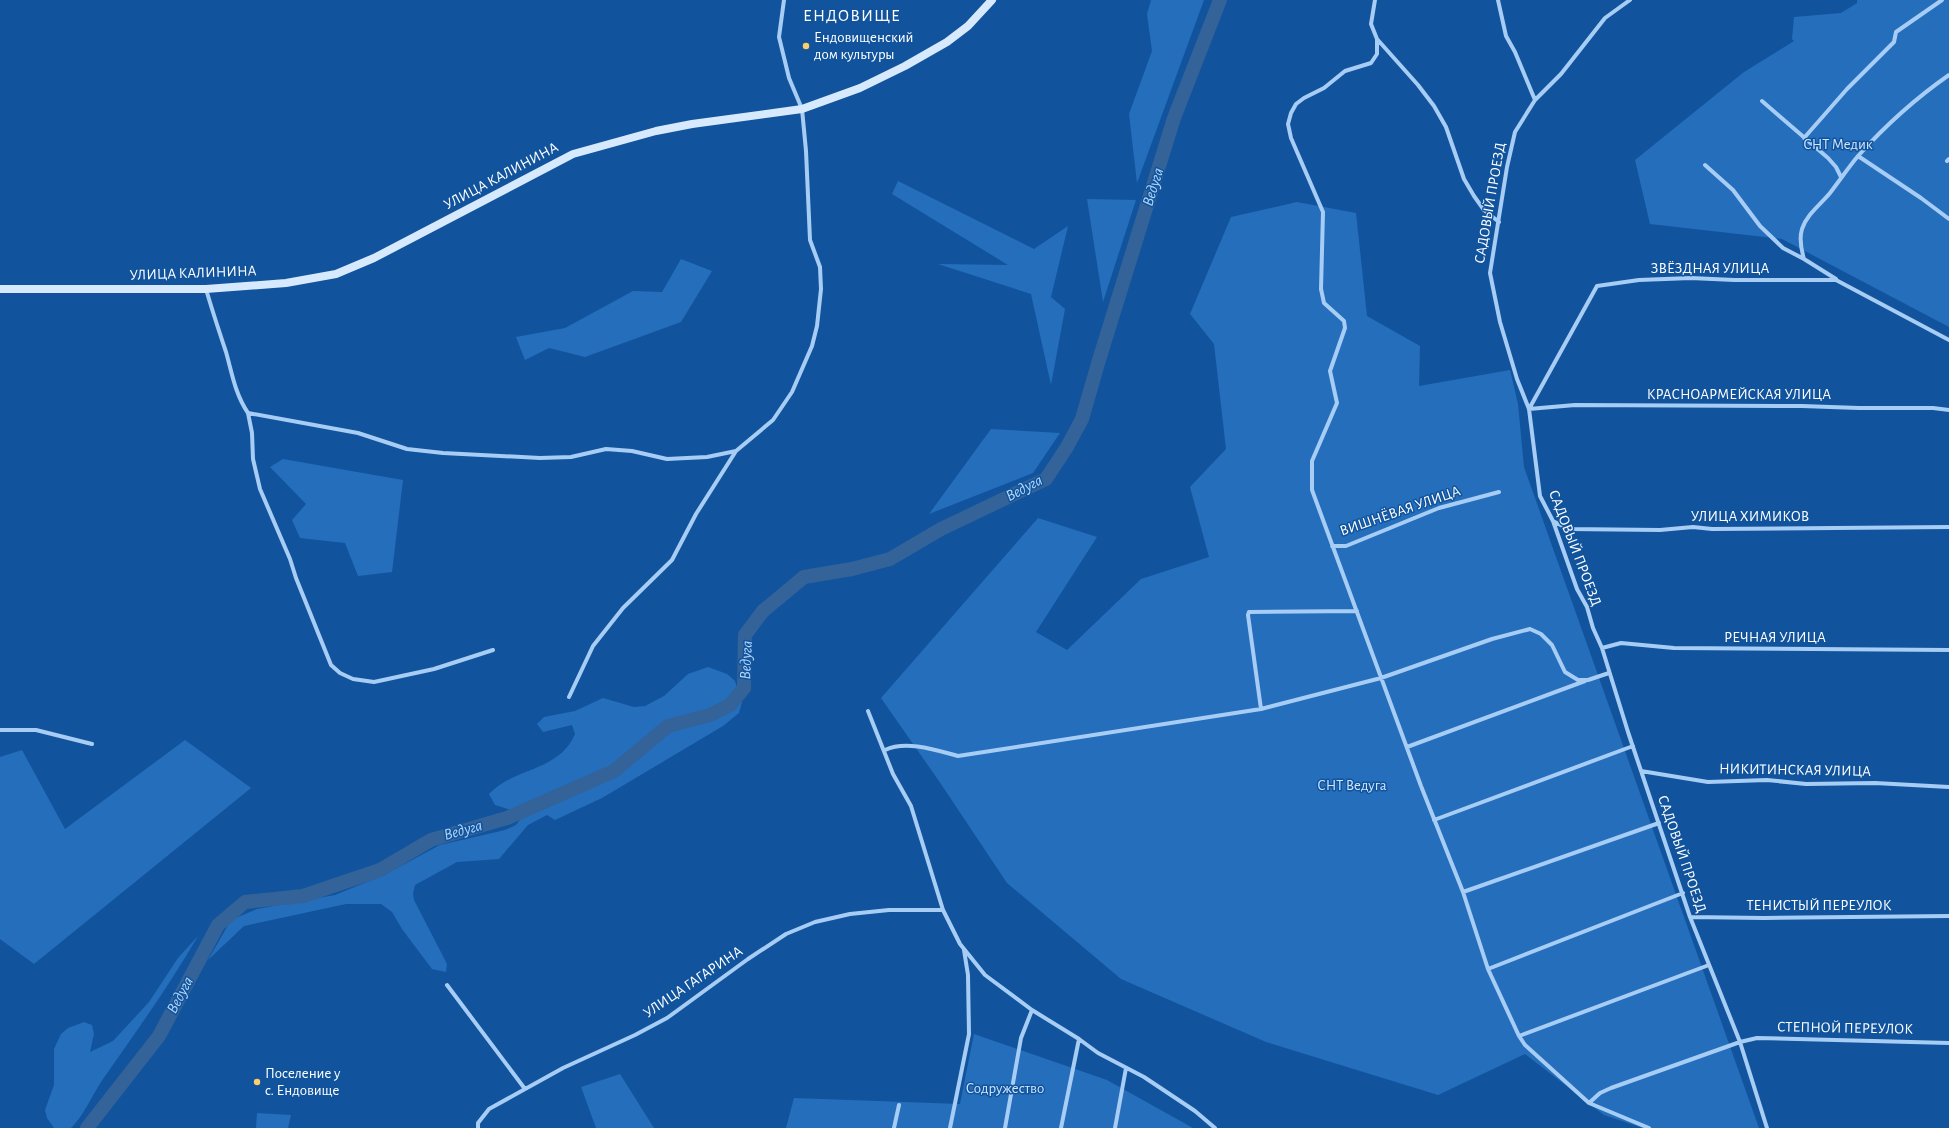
<svg xmlns="http://www.w3.org/2000/svg" width="1949" height="1128" font-family="'Alegreya Sans',sans-serif">
	<style>
		.green { fill: #246ebc }
		.lines { fill: none; stroke-linecap: round; stroke-linejoin: round }
		.river { stroke: #336398; stroke-width: 14 }
		.street { stroke: #a7cdf5; stroke-width: 4 }
		.secondary { stroke: #d7e9fd; stroke-width: 8 }
		.poi-dot { fill: #ffce6a; stroke: #11549d; stroke-width: 1.5 }
		.labels { text-anchor: middle; dominant-baseline: central; stroke-width: 3; stroke-linejoin: round; paint-order: stroke }
		.poi-label { font-size: 15px; fill: #fff; stroke: #11549d; text-anchor: start }
		.park-label { font-size: 15px; fill: #cfe6fe; stroke: #11549d }
		.street-label { font-size: 15px; fill: #fff; stroke: #11549d }
		.water-label { font-size: 16px; font-style: italic; fill: #b3d7fb; stroke: #11549d }
		.quarter-label { font-size: 17px; letter-spacing: 1px; fill: #fff; stroke: #11549d }
	</style>
	<rect width="100%" height="100%" fill="#11549d"/>
	<path class="green" d="M1151,0h53l-67,183 -8,-69 23,-63 -5,-37z
		M1857,0h92v327l-167,-88 -132,-15 -15,-64 109,-88 50,-31 -2,-2 2,-22 47,-4 16,-10z
		M898,181l136,68 34,-23 -17,71 14,12 -14,76 -20,-91 -93,-30 70,1 -116,-71z
		M1087,199l49,1 -33,102z
		M1297,202l59,11 11,103 53,30 -1,40 91,-16 8,34 6,63 235,661h-116l-39,-13 -79,-61 -87,41 -172,-53 -145,-63 -114,-96 -66,-99 -60,-86 157,-180 59,19 -61,95 31,18 74,-71 68,-22 -19,-70 36,-38 -12,-105 -24,-30 41,-97z
		M681,259l31,12 -31,51 -96,35 -36,-9 -24,12 -9,-23 49,-9 68,-37 29,1z
		M991,429l69,4 -27,40 -104,41z
		M283,459l120,21 -11,92 -34,4 -13,-33 -45,-5 -8,-18 14,-16 -36,-37z
		M708,667l19,7 8,7 7,21 -3,11 -16,13 -121,72 -47,22 -8,-5 -19,10 -29,34 -42,3 -42,23 -2,8 1,7 33,64 -1,8 -14,-3 -30,-40 -10,-17 -11,-8h-35l-102,22 -36,34 23,-40 26,-11 78,-14 49,-20 56,-30 65,-15 11,-5 6,-8 -8,-6 -19,-6 -6,-11c25,-27 70,-22 86,-60l-3,-9 -29,7 -6,-8 7,-7 31,-6 28,-13 31,9 11,-1 19,-10 24,-22z
		M185,740l66,48 -217,176 -34,-25v-182l22,-7 43,79z
		M198,936c-29,50 -62,96 -95,143 -11,16 -18,35 -32,49h-17l-7,-10 -2,-8 9,-25v-36l7,-15 7,-6 16,-6 8,3 2,9 -4,18 23,-11 36,-39 29,-44z
		M974,1034l133,46 86,48h-407l8,-30 166,6z
		M620,1074l34,54h-58l-15,-41z
		M257,1113l34,2 -3,13h-32z"/>
	<g class="lines">
		<path class="river" d="M87,1128l72,-92 59,-111 27,-23 58,-6 77,-26 51,-30 76,-22 107,-47 54,-45 42,-11 20,-10 14,-17 1,-53 18,-24 41,-34 48,-8 38,-10 51,-30 105,-50 21,-32 15,-28 17,-59 75,-242 46,-118"/>
		<path class="street" d="M1375,0l-4,24 6,15 41,46 16,21 12,21 18,52 10,17 10,14 15,12
			M1498,0l8,36 9,16 20,48
			M1630,0l-25,18 -44,56 -26,26 -20,32 -8,35 -17,106 10,49 17,57 12,30 11,87 13,25 24,68 10,18 6,21 9,20 26,84 62,185 50,125 27,86
			M1377,39v15l-6,9 -26,8 -21,17 -20,10 -8,6 -5,9 -3,11 3,14 32,74 -2,77 3,14 20,18 1,7 -15,43 7,32 -25,58v29l109,296 42,106 25,77 31,67 6,9 64,58 60,25
			M1762,101l66,57 8,9 5,10
			M1804,138l43,-49 47,-47 2,-10 46,-32
			M1858,156l63,42 28,21
			M1947,161l2,-2
			M1705,165l28,25 27,36 23,22 21,11 32,20
			M1804,259c-3,-10 -5,-20 -2,-30 5,-15 19,-25 28,-36 10,-13 18,-25 28,-37 27,-30 58,-58 91,-81
			M206,289c6,21 13,42 20,63 6,21 9,42 22,61l110,20 49,16 36,4 97,5 31,-1 35,-8 26,2 35,8 40,-2 29,-6
			M1529,409l68,-123 42,-6 52,-2 43,2h102l113,60
			M1529,409l46,-4 227,1 57,2h74l16,2
			M248,413l4,20 1,26 7,30 30,70 6,19 35,87 9,8 13,6 21,3 60,-13 59,-19
			M1553,521l15,8 92,1 33,-3 19,2 237,-2
			M1332,546h14l93,-38 60,-16
			M1602,648l19,-5 53,5 275,2
			M569,697l24,-51 30,-38 49,-48 24,-46 40,-63 37,-31 19,-28 20,-46 5,-20 4,-37 -1,-22 -10,-27 -4,-89 -4,-42 -13,-31 -10,-41 5,-37
			M1261,709l120,-31 111,-39 38,-10 11,5 11,11 13,27 13,8h10l21,-7
			M868,711l25,63 18,32 32,104 17,34 25,31 47,35 47,29 19,14 46,24 51,34 20,17
			M0,730h36l56,14
			M1407,747l178,-66
			M885,750c21,-10 51,0 73,6l303,-47 -13,-94 1,-3 108,-1
			M1641,771l67,11 59,-2 39,4 69,-1 74,4
			M1434,820l199,-74
			M1463,892l196,-69
			M1690,917l74,1 185,-2
			M1488,969l195,-76
			M447,985l78,104
			M1519,1036l190,-71
			M1589,1103l11,-10 11,-5 129,-46 17,-4 192,5
			M478,1128v-5l11,-14 74,-41 72,-33 32,-17 81,-59 38,-25 29,-12 35,-8 39,-4h54
			M894,1128l5,-23
			M950,1128l19,-94 -1,-59 -4,-25
			M1005,1128l16,-90 11,-28
			M1061,1128l18,-89
			M1115,1128l11,-60"/>
		<path class="secondary" d="M0,289h206l80,-6 50,-9 38,-16 199,-104 83,-23 36,-7 110,-15 58,-21 45,-22 42,-24 21,-16 24,-26"/>
	</g>
	<g class="poi-dot">
		<circle cx="806" cy="46" r="4"/>
		<circle cx="257" cy="1082" r="4"/>
	</g>
	<g class="labels">
		<g class="poi-label">
			<text x="814" y="37">Ендовищенский<tspan x="814" dy="17">дом культуры</tspan></text>
			<text x="265" y="1073">Поселение у<tspan x="265" dy="17">с. Ендовище</tspan></text>
		</g>
		<g class="park-label">
			<text x="1838" y="144">СНТ Медик</text>
			<text x="1352" y="785">СНТ Ведуга</text>
			<text x="1005" y="1088">Содружество</text>
		</g>
		<g class="street-label">
			<text transform="translate(501 176) rotate(-28)">УЛИЦА КАЛИНИНА</text>
			<text transform="translate(1490 203) rotate(-80)">САДОВЫЙ ПРОЕЗД</text>
			<text x="1710" y="268">ЗВЁЗДНАЯ УЛИЦА</text>
			<text transform="translate(193 273) rotate(-2)">УЛИЦА КАЛИНИНА</text>
			<text x="1739" y="394">КРАСНОАРМЕЙСКАЯ УЛИЦА</text>
			<text transform="translate(1400 511) rotate(-19)">ВИШНЁВАЯ УЛИЦА</text>
			<text x="1750" y="516">УЛИЦА ХИМИКОВ</text>
			<text transform="translate(1575 548) rotate(69)">САДОВЫЙ ПРОЕЗД</text>
			<text x="1775" y="637">РЕЧНАЯ УЛИЦА</text>
			<text transform="translate(1795 770) rotate(1)">НИКИТИНСКАЯ УЛИЦА</text>
			<text transform="translate(1682 854) rotate(71)">САДОВЫЙ ПРОЕЗД</text>
			<text x="1819" y="905">ТЕНИСТЫЙ ПЕРЕУЛОК</text>
			<text transform="translate(693 982) rotate(-34)">УЛИЦА ГАГАРИНА</text>
			<text transform="translate(1845 1028) rotate(1)">СТЕПНОЙ ПЕРЕУЛОК</text>
		</g>
		<g class="water-label">
			<text transform="translate(1153 187) rotate(-73)">Ведуга</text>
			<text transform="translate(1024 488) rotate(-28)">Ведуга</text>
			<text transform="translate(746 660) rotate(-87)">Ведуга</text>
			<text transform="translate(463 830) rotate(-15)">Ведуга</text>
			<text transform="translate(180 995) rotate(-62)">Ведуга</text>
		</g>
		<g class="quarter-label">
			<text x="852" y="15">ЕНДОВИЩЕ</text>
		</g>
	</g>
</svg>
